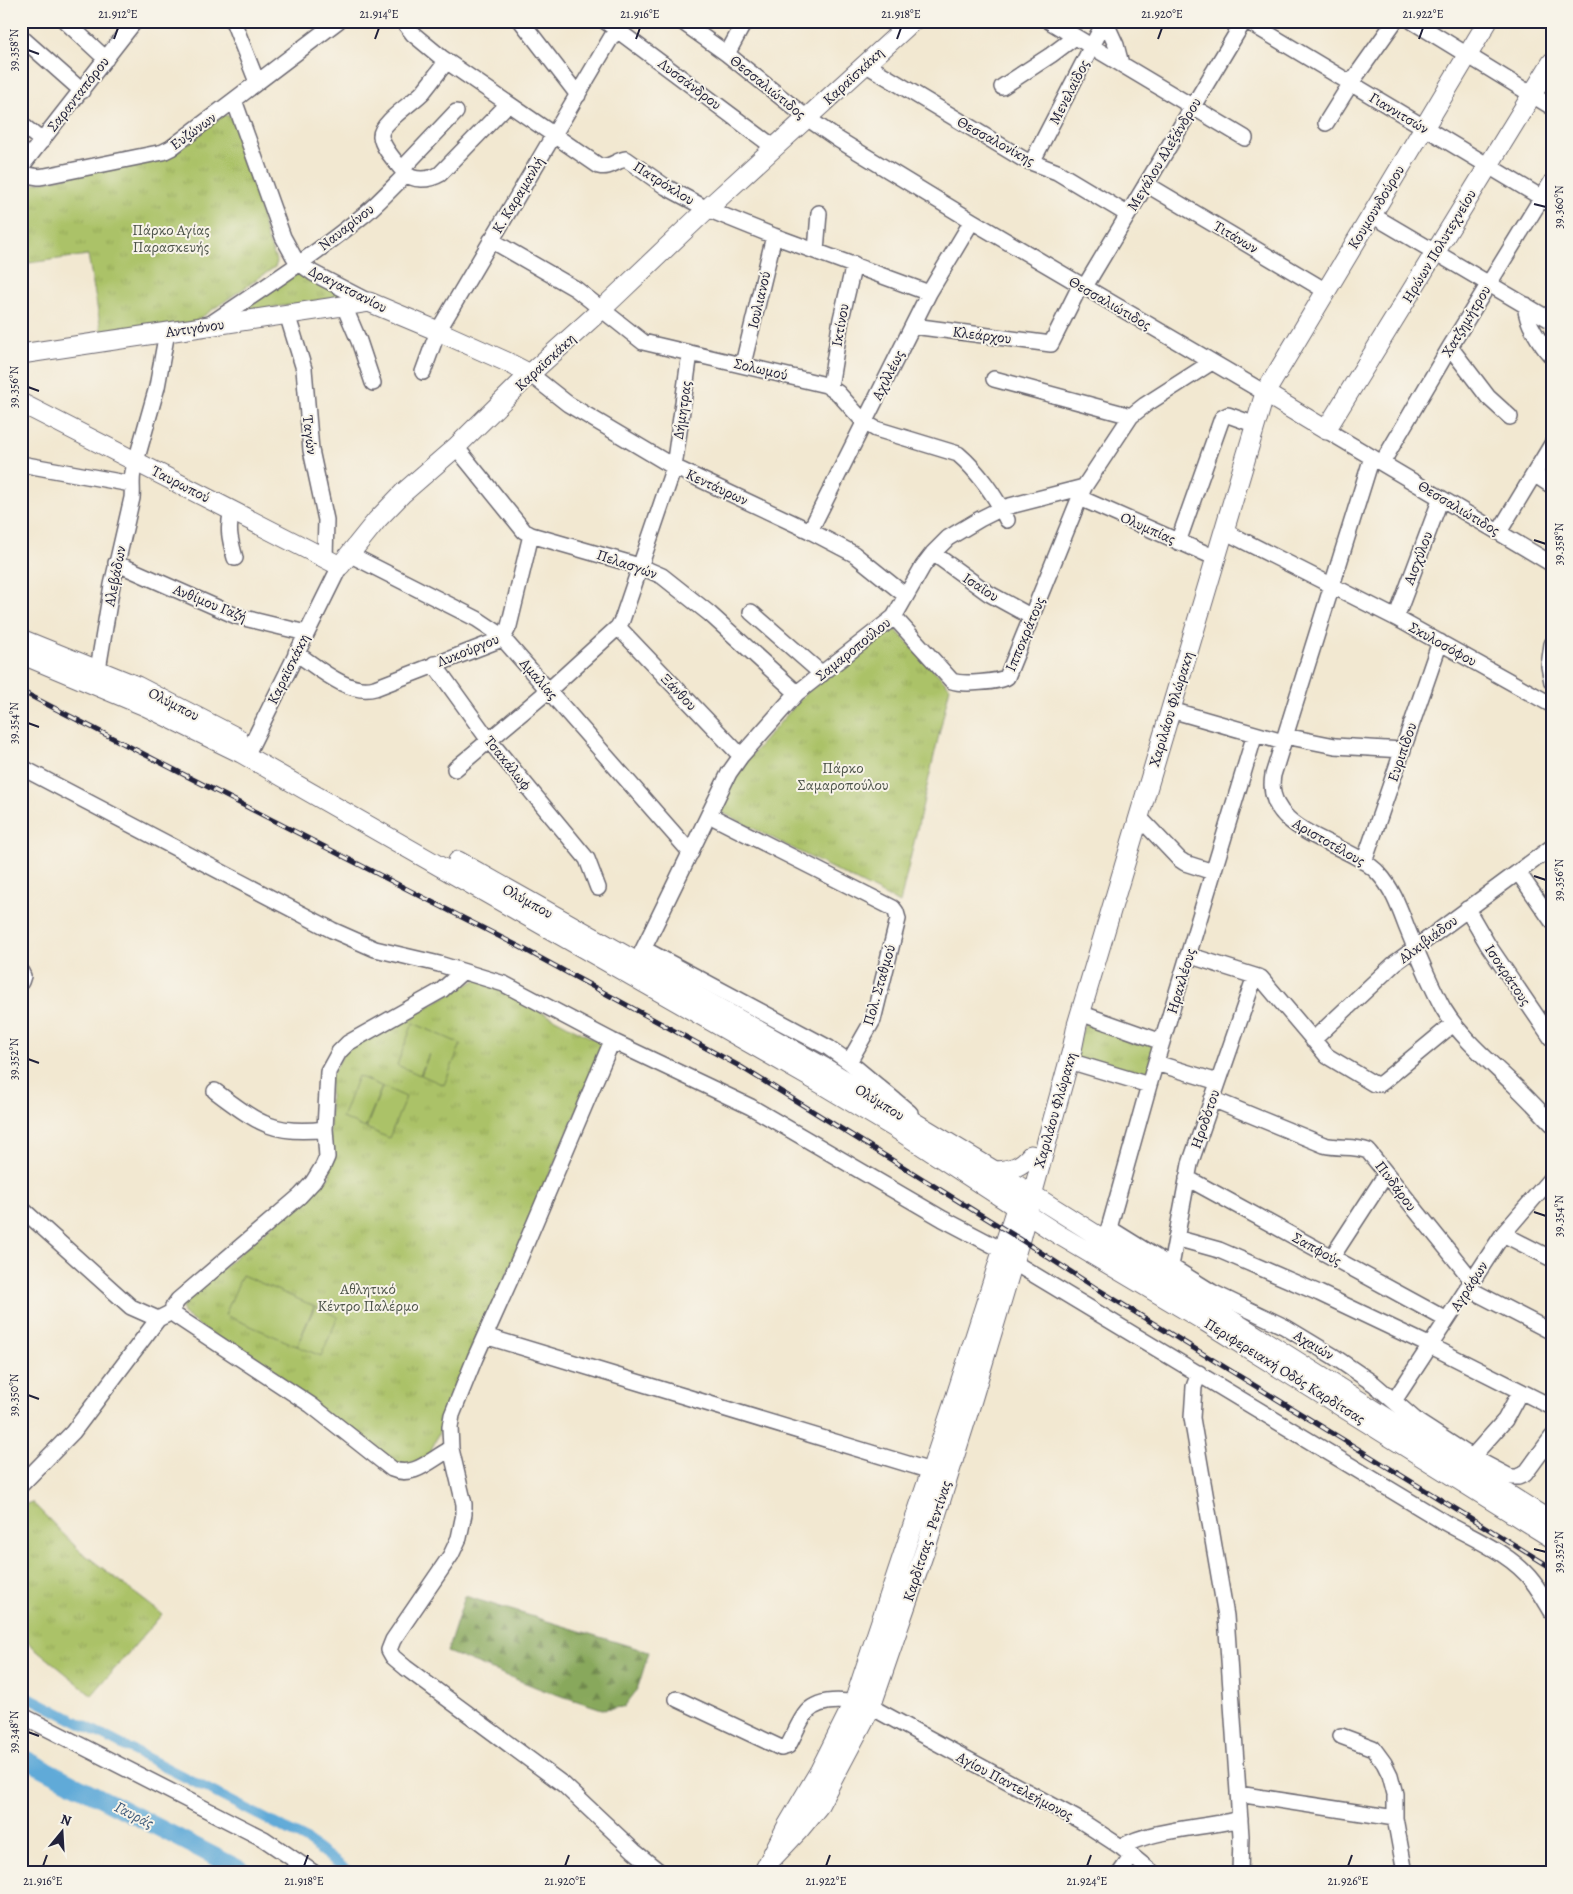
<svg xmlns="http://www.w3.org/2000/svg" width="1573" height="1894" font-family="Alegreya,serif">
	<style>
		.grass { fill: url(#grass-tufts); stroke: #667251 }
		.forest { fill: url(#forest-firs); stroke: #55654c }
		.pitch { fill: #abc267; stroke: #667251 }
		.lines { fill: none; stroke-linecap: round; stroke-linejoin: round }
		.canal { stroke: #60aad8; stroke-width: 10 }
		.river { stroke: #60aad8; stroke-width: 18 }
		.minor-casing { stroke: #6b6770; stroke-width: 18 }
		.major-casing { stroke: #6b6770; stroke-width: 21 }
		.minor { stroke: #fff; stroke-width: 15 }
		.major { stroke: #fff; stroke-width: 19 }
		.rail-casing { stroke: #22223b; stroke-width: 5 }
		.rail { stroke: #f7f3e8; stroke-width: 3; stroke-dasharray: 9; stroke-linecap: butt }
		.ticks { fill: none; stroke: #22223b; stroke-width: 2 }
		.labels { text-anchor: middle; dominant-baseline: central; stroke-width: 4; stroke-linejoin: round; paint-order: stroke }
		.street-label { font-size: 15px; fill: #22223b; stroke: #f7f3e8 }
		.park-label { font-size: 15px; fill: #4b5248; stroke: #f7f3e8 }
		.water-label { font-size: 16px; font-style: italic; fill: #3b587a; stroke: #f7f3e8 }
		.neatline { fill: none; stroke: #22223b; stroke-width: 2 }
		.ticks-label { font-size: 12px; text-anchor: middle; fill: #22223b }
	</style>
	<defs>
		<pattern id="grass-tufts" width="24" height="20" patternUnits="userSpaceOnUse" patternTransform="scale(1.25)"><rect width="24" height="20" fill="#abc267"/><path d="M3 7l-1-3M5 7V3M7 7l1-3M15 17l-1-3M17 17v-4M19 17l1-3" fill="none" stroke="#93a65a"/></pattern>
		<pattern id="forest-firs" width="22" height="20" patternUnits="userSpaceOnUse" patternTransform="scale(1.25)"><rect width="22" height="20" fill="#88a85c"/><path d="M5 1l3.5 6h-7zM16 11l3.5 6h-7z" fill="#6f884d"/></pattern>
	</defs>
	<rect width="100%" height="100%" fill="#f7f3e8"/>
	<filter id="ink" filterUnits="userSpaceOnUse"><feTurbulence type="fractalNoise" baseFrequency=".02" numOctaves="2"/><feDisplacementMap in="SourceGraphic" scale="10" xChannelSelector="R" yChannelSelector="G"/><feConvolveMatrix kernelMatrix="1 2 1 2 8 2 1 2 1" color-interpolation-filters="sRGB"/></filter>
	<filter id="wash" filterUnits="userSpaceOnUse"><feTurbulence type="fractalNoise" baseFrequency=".0096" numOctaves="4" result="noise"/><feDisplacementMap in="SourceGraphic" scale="20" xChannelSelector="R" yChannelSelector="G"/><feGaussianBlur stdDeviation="1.12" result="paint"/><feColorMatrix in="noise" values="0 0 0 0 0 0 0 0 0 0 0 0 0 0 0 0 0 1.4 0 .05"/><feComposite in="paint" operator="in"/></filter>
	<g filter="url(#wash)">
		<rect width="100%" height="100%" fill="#f2e8d1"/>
		<path class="grass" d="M223,115l9,1 9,17 26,105 10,24 -2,5 -82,56 -91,12 -14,-80 -67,9v-72l6,-7 143,-29z
			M302,272l44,24 -108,17 59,-39z
			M894,628l56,59 -50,216 -181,-92 21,-43 67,-76z
			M478,979l127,66 -174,406 -4,6 -27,11 -217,-154 -1,-9 2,-4 146,-125v-98l15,-27z
			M1086,1019l71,23 -11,39 -72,-22z
			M32,1502l47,48 83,64 -70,81 -71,-58v-131z"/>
		<path class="forest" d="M465,1596l184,56 -12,38 -13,17 -22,2 -59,-19 -96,-38z"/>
		<path class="pitch" d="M413,1023l48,21 -17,41 -23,-10 8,-21 -9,21 -23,-10z
			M358,1076l48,21 -17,41 -23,-10 16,-41 -17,41 -23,-10z
			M242,1275l72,31 -17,40 -72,-31z
			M315,1306l23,11 -17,39 -24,-10z"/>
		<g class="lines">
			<path class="canal" d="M21,1693l284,146 46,34"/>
			<path class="river" d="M21,1757l226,116"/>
		</g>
	</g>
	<g filter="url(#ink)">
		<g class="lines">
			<defs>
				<path id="minor" d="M65,21l41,38
					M233,21l24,61
					M403,21l10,13 29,24 157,108c11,3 17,-6 27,-7l40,28 41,22 67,27 155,57
					M521,21l57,74
					M605,21l170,127
					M681,21l46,33 80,64 32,22 133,81 293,172
					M889,21l14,9
					M1049,21l196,117
					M1105,21l11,24 5,19
					M1247,21l305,183
					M1412,21l140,86
					M21,37l61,54
					M727,54l18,-33
					M447,61c-8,10 -16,21 -24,31 -9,10 -43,31 -42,44 1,12 16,27 23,36 9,10 26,8 36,2l68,-70
					M865,64l158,95 34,13 70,42
					M1002,87l49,-32 24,-18
					M234,100l49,137 11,20 5,6 14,10 56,29
					M1326,123l25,-40 44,-62
					M21,124l21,17
					M1032,162l73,-141
					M21,167l114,-146
					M402,169l54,-57
					M21,174l18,3 6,-1 118,-24 8,-4 167,-127
					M1146,184l180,107
					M1372,215l180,106
					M491,240l85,49 67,53 183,43 12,8 26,29 12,7 82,25c19,16 39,44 49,66
					M816,251l3,-38
					M1084,288l160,-267
					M1526,305c-2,15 16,41 26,52
					M344,306l15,35 14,42
					M287,314l17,55 7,81 15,70 -1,38
					M209,325c53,-36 107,-71 156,-111 14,-12 28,-27 41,-40
					M913,326l138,18 29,-58
					M1450,347l38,50 22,20
					M743,364l31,-128
					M423,372l15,-41 183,-310
					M530,374l38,30 106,63 136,64 44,23 51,41
					M994,379l137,37
					M830,387l11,-68 13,-55
					M1326,430l226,134
					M456,447l68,84 7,4 108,31 23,10 48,38 87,79
					M1372,457l-99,318c-11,59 77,66 106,99 14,15 21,36 28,54 11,27 22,54 36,80 18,30 44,51 69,75 14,13 27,27 40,41
					M1382,463l68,-116 102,-166
					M21,464l110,20
					M1534,474l18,12
					M1080,498l136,60
					M232,510c-5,20 -2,29 3,48
					M810,531l119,-238 43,-72
					M1224,531l172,87 156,87
					M1499,532l53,-88
					M1178,542l44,-124 6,-3 28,10
					M933,553l55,40 44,24
					M349,554l128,65 21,14 193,220
					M116,563l120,53 70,17
					M751,612l71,62
					M894,617l58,64c10,4 47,1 55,-4l77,-190 47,-71 14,-11 67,-43
					M1396,618l45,-120
					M618,627l123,129
					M1552,644l-3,22 3,16
					M296,653c21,14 53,43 79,35l124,-48 5,-4 5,-10 22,-91
					M434,664l54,75 99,120 11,29
					M98,669l14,-84 20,-87c1,-9 -1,-16 1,-26l24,-85 10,-55
					M1171,710l112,32
					M1255,734l-106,351 -40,143 103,64 73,35 48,29 41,28 44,38 54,35 38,20h8l7,-3 27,-37
					M1285,736l50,10 68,4
					M246,756l94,-190
					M21,767l311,163 43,19 64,15 65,20 108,57 139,66 192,112 59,31
					M455,769l94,-79 69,-63 4,-7 52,-153 16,-114
					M709,815l184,93 3,4 2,7 -25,101 -24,42
					M1139,817l40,42 6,4 28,9
					M1364,862l76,-220
					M1518,872l34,49
					M1467,909l21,36 64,94
					M644,949l185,99 20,14 61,51
					M1188,955l73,23 66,78 47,28h6l4,-3 69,-57
					M637,962l92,-189 12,-17 56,-63 97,-76 29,-51 10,-13 15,-15 32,-19 22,-11 82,-21
					M21,972l2,4 -2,6
					M1080,1013l82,29
					M1313,1040l82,-77 157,-116
					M612,1041l-93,219 -44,98 -23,57 -2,12 1,22 13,55v10l-5,24 -8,17 -58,85 -4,10 4,7 13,11 158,117 70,66 27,22
					M1069,1061l80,24
					M1156,1063l62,19
					M215,1091c41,30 57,45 110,38
					M1212,1099l112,46c15,4 30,0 44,6l104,129
					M1187,1178l260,142
					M21,1208l110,99 27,12 14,-7 1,-5 5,-7 122,-104 13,-14 10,-16 4,-9 -2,-28 3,-57 11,-20 9,-9 94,-53 20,-18
					M1503,1234l49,25
					M1176,1238l43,12 100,43 118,56 115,58
					M1332,1257l54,-83
					M1013,1262l431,260c30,17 68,32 89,60 7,9 13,20 19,30
					M1171,1266l19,-102 65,-188
					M1467,1288l85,44
					M172,1312l4,4 135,89 81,64c22,10 40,-11 59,-20
					M485,1336l446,135
					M1199,1373l-5,14 -2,31 34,198 15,220 -1,37
					M1394,1401l109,-167 49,-57
					M1472,1457l33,-37 15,-28
					M21,1485l52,-53 85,-113
					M677,1699l104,49 7,-2c6,-10 11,-25 19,-34 14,-16 46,-11 64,-5l210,114 40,26 32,26
					M21,1715l243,124 50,34
					M1341,1736l32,12 11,15 6,12 5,19v24l10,55
					M1238,1794l157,24
					M1121,1847c31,-18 83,-19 119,-28
					M1120,1873l12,-17"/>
				<path id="major" d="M21,354l348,-52 69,29 69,31 23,12
					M1265,393l61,37 226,-368
					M21,403l319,163 37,-46 26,-27 53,-46 74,-73 72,-65 105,-100 206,-188
					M21,639l116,47 101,52
					M21,654l124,52 96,47 584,333 70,42 161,105 150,89 346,216
					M458,861l367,207 165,100 562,354
					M996,1171c15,-1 25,-4 35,-16
					M769,1862l31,-33 18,-22 53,-100 56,-163 42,-134 51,-171 52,-189 5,-25 188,-632 223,-372
					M763,1873l24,-47 33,-56 34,-68 99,-297 66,-206"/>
			</defs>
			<use href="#minor" class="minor-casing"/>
			<use href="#major" class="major-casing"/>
			<use href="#minor" class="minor"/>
			<use href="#major" class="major"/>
			<defs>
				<path id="rail" d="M21,691l499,256 221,120 279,172 79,51 453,278"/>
			</defs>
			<use href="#rail" class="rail-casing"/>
			<use href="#rail" class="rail"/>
		</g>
	</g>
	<path class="ticks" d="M114,39l4,-11M375,39l4,-11M636,39l4,-11M897,39l4,-11M1158,39l4,-11M1419,39l4,-11M28,50l11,4M1534,204l12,3M28,387l11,4M1534,540l12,4M28,723l11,4M1534,876l12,4M28,1059l11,4M1534,1212l12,4M28,1395l11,4M1534,1549l12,3M28,1732l11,4M43,1866l4,-11M304,1866l4,-11M565,1866l4,-11M826,1866l4,-11M1087,1866l4,-11M1348,1866l4,-11"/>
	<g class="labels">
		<g class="street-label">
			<text transform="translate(853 76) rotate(-43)">Καραϊσκάκη</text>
			<text transform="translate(690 84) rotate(37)">Λυσσάνδρου</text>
			<text transform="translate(768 87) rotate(39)">Θεσσαλιώτιδος</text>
			<text transform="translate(1069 92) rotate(-63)">Μενελαϊδος</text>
			<text transform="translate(78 94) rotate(-52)">Σαρανταπόρου</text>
			<text transform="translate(1399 113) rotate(31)">Γιαννιτσών</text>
			<text transform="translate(193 131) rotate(-36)">Ευζώνων</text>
			<text transform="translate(996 141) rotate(29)">Θεσσαλονίκης</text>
			<text transform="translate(1164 154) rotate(-59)">Μεγάλου Αλεξάνδρου</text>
			<text transform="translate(664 183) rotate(32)">Πατρόκλου</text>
			<text transform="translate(518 195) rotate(-59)">Κ. Καραμανλή</text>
			<text transform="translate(1376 207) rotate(-59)">Κουμουνδούρου</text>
			<text transform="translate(346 227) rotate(-38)">Ναυαρίνου</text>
			<text transform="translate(1236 237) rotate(31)">Τιτάνων</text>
			<text transform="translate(1439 246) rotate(-59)">Ηρώων Πολυτεχνείου</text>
			<text transform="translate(348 289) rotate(27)">Δραγατσανίου</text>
			<text transform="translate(759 300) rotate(-77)">Ιουλιανού</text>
			<text transform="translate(1110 303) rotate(30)">Θεσσαλιώτιδος</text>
			<text transform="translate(1466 321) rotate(-59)">Χατζημήτρου</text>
			<text transform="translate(840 325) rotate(-80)">Ικτίνου</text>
			<text transform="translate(195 328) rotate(-8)">Αντιγόνου</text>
			<text transform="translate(982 335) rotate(7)">Κλεάρχου</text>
			<text transform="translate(545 362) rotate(-43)">Καραϊσκάκη</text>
			<text transform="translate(761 369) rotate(13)">Σολωμού</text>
			<text transform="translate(888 375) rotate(-63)">Αχιλλέως</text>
			<text transform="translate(682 410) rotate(-82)">Δήμητρας</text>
			<text transform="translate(310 435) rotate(83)">Ταγών</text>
			<text transform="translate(181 484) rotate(27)">Ταυρωπού</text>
			<text transform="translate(717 487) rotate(25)">Κεντάυρων</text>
			<text transform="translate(1459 508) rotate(31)">Θεσσαλιώτιδος</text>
			<text transform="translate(1148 528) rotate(24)">Ολυμπίας</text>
			<text transform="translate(1418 558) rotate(-69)">Αισχύλου</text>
			<text transform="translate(627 564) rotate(19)">Πελασγών</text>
			<text transform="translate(115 576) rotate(-79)">Αλεβάδων</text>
			<text transform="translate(981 587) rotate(33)">Ισαΐου</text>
			<text transform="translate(210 603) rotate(22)">Ανθίμου Γαζή</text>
			<text transform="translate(1025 634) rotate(-67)">Ιπποκράτους</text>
			<text transform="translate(1443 644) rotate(29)">Σκυλοσόφου</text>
			<text transform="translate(853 649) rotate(-39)">Σαμαροπούλου</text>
			<text transform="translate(468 650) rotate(-22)">Λυκούργου</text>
			<text transform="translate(288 669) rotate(-64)">Καραϊσκάκη</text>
			<text transform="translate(539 679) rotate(49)">Αμαλίας</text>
			<text transform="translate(679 692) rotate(46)">Ξάνθου</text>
			<text transform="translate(174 704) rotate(27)">Ολύμπου</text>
			<text transform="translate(1171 709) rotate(-73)">Χαριλάου Φλώρακη</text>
			<text transform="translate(1402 752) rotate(-71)">Ευριπίδου</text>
			<text transform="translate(508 763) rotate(51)">Τσακάλωφ</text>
			<text transform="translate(1329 842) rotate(30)">Αριστοτέλους</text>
			<text transform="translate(528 901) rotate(29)">Ολύμπου</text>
			<text transform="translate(1428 939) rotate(-37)">Αλκιβιάδου</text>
			<text transform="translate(1508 975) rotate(56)">Ισοκράτους</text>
			<text transform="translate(1181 981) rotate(-73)">Ηρακλέους</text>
			<text transform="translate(879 985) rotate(-74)">Πολ. Σταθμού</text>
			<text transform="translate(880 1102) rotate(32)">Ολύμπου</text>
			<text transform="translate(1055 1110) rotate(-74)">Χαριλάου Φλώρακη</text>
			<text transform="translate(1205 1119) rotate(-71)">Ηροδότου</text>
			<text transform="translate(1396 1186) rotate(53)">Πινδάρου</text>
			<text transform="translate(1317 1249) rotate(29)">Σαπφούς</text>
			<text transform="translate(1469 1286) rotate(-57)">Αγράφων</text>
			<text transform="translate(1314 1345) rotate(31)">Αχαιών</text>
			<text transform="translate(1285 1371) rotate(32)">Περιφερειακή Οδός Καρδίτσας</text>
			<text transform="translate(927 1541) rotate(-72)">Καρδίτσας - Ρεντίνας</text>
			<text transform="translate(1015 1786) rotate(28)">Αγίου Παντελεήμονος</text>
		</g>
		<g class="park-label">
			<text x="171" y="230">Πάρκο Αγίας<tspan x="171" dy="17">Παρασκευής</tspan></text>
			<text x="843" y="768">Πάρκο<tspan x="843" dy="17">Σαμαροπούλου</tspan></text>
			<text x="368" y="1289">Αθλητικό<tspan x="368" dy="17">Κέντρο Παλέρμο</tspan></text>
		</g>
		<g class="water-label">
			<text transform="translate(134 1815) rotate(27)">Γαυράς</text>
		</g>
	</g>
	<rect width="1573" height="1894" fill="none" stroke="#f7f3e8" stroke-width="55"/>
	<g transform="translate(62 1832) rotate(18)" stroke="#f7f3e8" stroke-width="4" paint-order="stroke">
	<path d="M0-4L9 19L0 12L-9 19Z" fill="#22223b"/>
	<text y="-8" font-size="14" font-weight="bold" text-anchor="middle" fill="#22223b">N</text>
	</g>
	<rect x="28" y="28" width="1518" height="1838" class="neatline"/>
	<g class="ticks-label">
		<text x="118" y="18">21.912°E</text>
		<text x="379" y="18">21.914°E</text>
		<text x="640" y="18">21.916°E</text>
		<text x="901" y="18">21.918°E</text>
		<text x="1162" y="18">21.920°E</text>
		<text x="1423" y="18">21.922°E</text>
		<text transform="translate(14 50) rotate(-90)" y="4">39.358°N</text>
		<text transform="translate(1559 207) rotate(-90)" y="4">39.360°N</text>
		<text transform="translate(14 387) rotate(-90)" y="4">39.356°N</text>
		<text transform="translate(1559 544) rotate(-90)" y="4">39.358°N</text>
		<text transform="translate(14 723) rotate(-90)" y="4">39.354°N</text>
		<text transform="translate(1559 880) rotate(-90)" y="4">39.356°N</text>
		<text transform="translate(14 1059) rotate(-90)" y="4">39.352°N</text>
		<text transform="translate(1559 1216) rotate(-90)" y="4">39.354°N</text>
		<text transform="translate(14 1395) rotate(-90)" y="4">39.350°N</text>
		<text transform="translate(1559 1552) rotate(-90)" y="4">39.352°N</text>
		<text transform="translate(14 1732) rotate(-90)" y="4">39.348°N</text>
		<text x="43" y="1885">21.916°E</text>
		<text x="304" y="1885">21.918°E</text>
		<text x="565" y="1885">21.920°E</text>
		<text x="826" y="1885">21.922°E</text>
		<text x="1087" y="1885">21.924°E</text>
		<text x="1348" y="1885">21.926°E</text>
	</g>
</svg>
